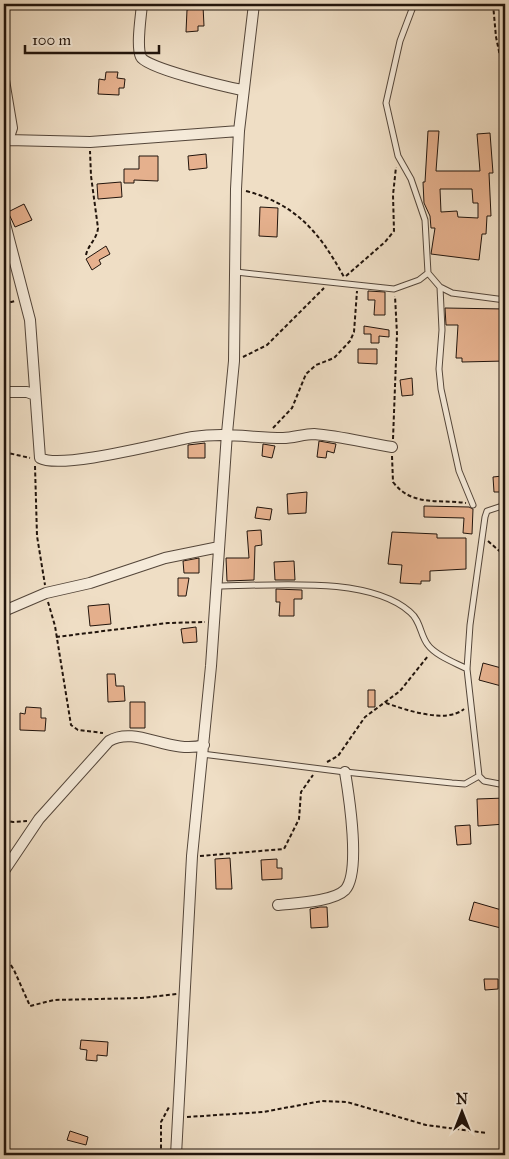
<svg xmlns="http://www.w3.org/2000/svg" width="509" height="1159" font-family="'IM FELL Great Primer',serif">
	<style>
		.building { fill: #e6b18e; stroke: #21140c; fill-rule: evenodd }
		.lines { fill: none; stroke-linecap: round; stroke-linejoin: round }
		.lane-casing { stroke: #54463a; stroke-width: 7 }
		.street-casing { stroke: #54463a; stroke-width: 12 }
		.path { stroke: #21140c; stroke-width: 2; stroke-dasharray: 4 2.5; stroke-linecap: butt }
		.lane { stroke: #f5ead9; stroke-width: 5 }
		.street { stroke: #f5ead9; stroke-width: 10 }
	</style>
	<rect width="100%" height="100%" fill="#efdec5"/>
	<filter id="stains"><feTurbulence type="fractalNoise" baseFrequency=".004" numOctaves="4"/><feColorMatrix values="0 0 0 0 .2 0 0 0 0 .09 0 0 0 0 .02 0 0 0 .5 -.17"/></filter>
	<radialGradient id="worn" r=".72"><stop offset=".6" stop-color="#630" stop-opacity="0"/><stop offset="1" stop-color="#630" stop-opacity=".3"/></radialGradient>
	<path class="building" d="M191,6h12l1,20h-6v5l-12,1 1,-22 4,-1z
		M106,72h12l-1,6 8,1 -1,9h-5v7l-21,-1 1,-15 6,1z
		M428,131h11l-3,40h44l-3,-37 13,-1 3,40h-4l2,43h-4l-1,18h-4l-3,26 -48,-6 4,-26h-4l-1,-12 -6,-13 -1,-21h2zM440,189h32l1,14h5v15l-20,-1 -1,-6 -16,1z
		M206,154l1,14 -18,2 -1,-14z
		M139,156h19v25l-24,-1v3h-10v-14h15z
		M121,182l1,15 -24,2 -1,-15z
		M24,204l8,16 -17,7 -7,-15z
		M260,207l18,1 -1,29 -18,-1z
		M106,246l4,8 -11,6 2,4 -9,6 -6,-11z
		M368,291l17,1v23h-11l1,-15h-7z
		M445,308l60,1v52l-43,1v-4h-6l2,-33h-12z
		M364,326l25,4v7l-10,-1v7h-8v-9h-7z
		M358,349h19v15l-19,-1z
		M412,378l1,17 -11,1 -2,-16z
		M319,441l17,3 -2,9 -7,-2 -1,7 -9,-1z
		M205,443v15h-17v-13z
		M263,444l12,2 -3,12 -10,-2z
		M502,476l1,16h-9l-1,-15z
		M307,492l-1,21 -18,1 -1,-20z
		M424,506l45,1 4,2 -1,25 -9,-1 1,-15 -40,-1z
		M257,507l15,2 -2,11 -15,-2z
		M261,530l1,15 -7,1 -1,34 -27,1 -1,-23h23l-2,-27z
		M392,532l45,2v4h29v31l-36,2v10h-9v3l-21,-1 2,-18 -14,-1z
		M199,558v15h-15l-1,-12z
		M294,561l1,19h-20l-1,-18z
		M178,578h11l-3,18h-8z
		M276,589l26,1v9h-8v17h-15l1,-14h-4z
		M109,604l2,20 -21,2 -2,-20z
		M196,627l1,15 -14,1 -2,-14z
		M483,663l22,6v18l-26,-7z
		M107,674h8l1,12h8l1,15 -17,1z
		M368,690h7v17h-7z
		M130,702h15v26h-15z
		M26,707l15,1v10h5l-1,13 -25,-1v-17l5,1z
		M505,798v26l-27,2 -1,-27z
		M470,825l1,19 -14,1 -2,-19z
		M230,858l2,31h-16l-1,-30z
		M277,859v9h5v11l-20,1 -1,-20z
		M474,902l31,9v18l-36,-9z
		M320,907h7l1,20 -17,1 -1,-19z
		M484,979h14v10l-13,1z
		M81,1040l27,2 -1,14 -10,-1v6l-11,-1 1,-10 -7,-1z
		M70,1131l18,6 -2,8 -19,-5z"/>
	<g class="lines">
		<defs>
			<path id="lane" d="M414,4l-14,37 -14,62 12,53 13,23 14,41 3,53 12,14 12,6 53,7
				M236,272l158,17 25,-9 9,-7
				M440,287l2,43 -3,39 2,20 18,82 14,34
				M505,505l-18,6 -2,6 -15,108 -3,44 12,107 5,5 21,4
				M216,586c55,0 152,-11 194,26 11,9 10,23 18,33 8,11 28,18 39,24
				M202,754l143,18 107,11 13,1 14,-8"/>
			<path id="street" d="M142,4c-1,13 -6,42 -1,53 4,11 86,30 101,33
				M4,80l8,48 -4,12 -4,1
				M8,140l82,2 149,-11
				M4,220l26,100 10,138c21,12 125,-16 153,-21 34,-5 58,1 90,1 10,0 21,-4 31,-4 26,2 52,9 78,13
				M4,392h23l8,3
				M4,611l42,-18 44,-10 75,-25 54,-11
				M4,871l35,-52 70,-78c27,-16 61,14 95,4
				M278,905c16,-2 55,-3 67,-15 16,-17 4,-94 0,-118
				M176,1155l16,-299 19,-190 16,-233 7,-72 2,-172 3,-58 15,-127"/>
		</defs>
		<use href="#lane" class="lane-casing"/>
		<use href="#street" class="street-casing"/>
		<path class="path" d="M493,4l3,33 9,43
			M246,191c50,13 74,42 98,86
			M86,255c2,-10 11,-16 12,-27l-7,-52 -1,-25
			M346,276l39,-34 9,-11 -1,-36 3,-28
			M4,304l11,-3
			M243,357l24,-12 57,-57
			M273,428l19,-20 14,-34 10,-9 18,-7 16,-17 4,-9 3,-41
			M393,439l4,-105 -2,-38
			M4,452l26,6
			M392,456l1,26c19,25 46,17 73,21
			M35,466l2,70 8,49
			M488,541l17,15
			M48,602l7,24 16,99 7,5 25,3
			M56,637l112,-14 37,-1
			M386,703c20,7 60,21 78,6
			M327,762l11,-6 27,-39 35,-26 28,-35
			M4,820l9,2 14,-1
			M200,856l84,-7 15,-30 2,-27 12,-17
			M4,954l10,16 16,36 24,-6 87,-2 36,-4
			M187,1117l76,-5 59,-11 25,1 79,23 61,8
			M161,1155v-33l8,-15"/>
		<use href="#lane" class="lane"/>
		<use href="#street" class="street"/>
	</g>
	<rect width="509" height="1159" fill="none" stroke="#efdec5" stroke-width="20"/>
	<rect x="5" y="5" width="499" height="1149" fill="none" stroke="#21140c" stroke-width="2.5"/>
	<rect x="10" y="10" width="489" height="1139" fill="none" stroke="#21140c"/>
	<g transform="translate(462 1112)" stroke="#f5ead9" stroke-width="4" paint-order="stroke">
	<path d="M0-4L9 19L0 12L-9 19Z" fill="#21140c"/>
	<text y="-8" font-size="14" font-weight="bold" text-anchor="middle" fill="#21140c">N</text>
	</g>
	<path d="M25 45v8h134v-8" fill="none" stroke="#21140c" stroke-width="2.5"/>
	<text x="32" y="45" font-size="15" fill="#21140c" stroke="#f5ead9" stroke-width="4" paint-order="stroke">100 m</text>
	<rect width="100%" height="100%" filter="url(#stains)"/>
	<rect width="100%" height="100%" fill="url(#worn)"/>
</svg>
